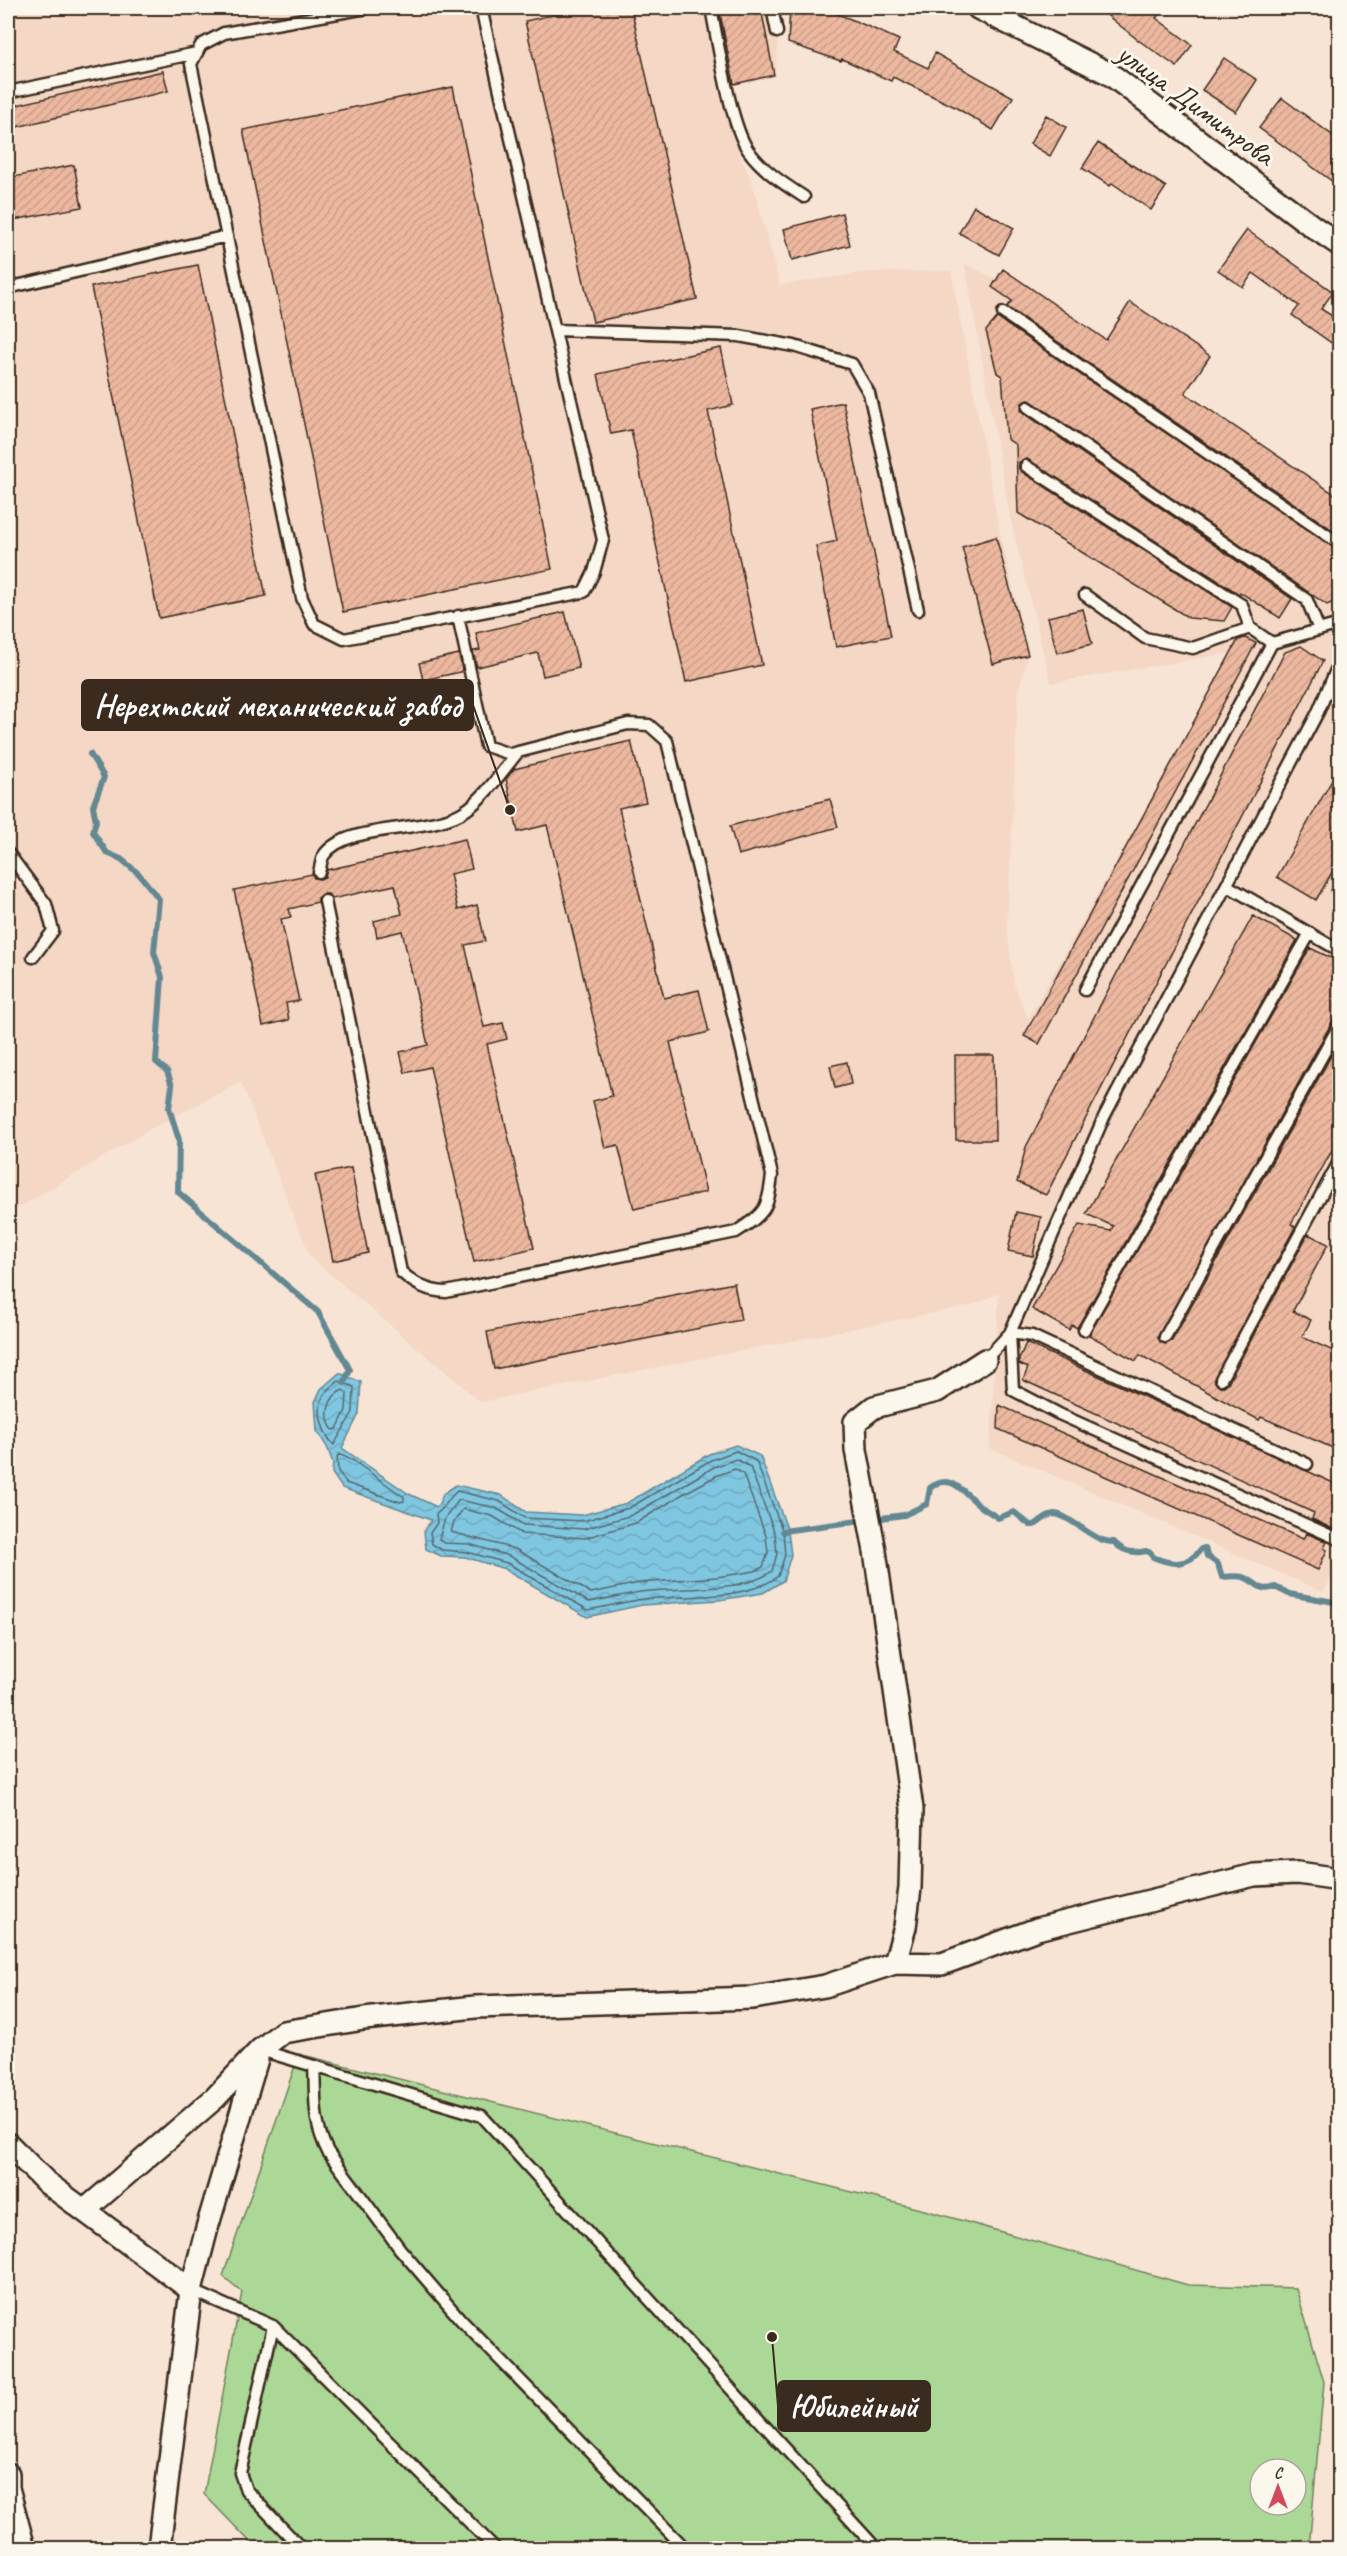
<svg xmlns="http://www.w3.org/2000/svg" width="1347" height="2556" font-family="Caveat,sans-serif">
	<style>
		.built { fill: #f4d7c5 }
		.green { fill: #abd897; stroke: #73815a; stroke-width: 1.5; fill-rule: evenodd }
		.water { fill: url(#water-waves); stroke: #648892; stroke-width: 1.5 }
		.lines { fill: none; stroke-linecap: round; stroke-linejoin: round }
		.shore { stroke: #56686c; stroke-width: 1.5 }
		.stream { stroke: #648892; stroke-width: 6 }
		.building { fill: url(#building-hatch); stroke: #3b2a1e; stroke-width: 1.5 }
		.service-casing { stroke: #3b2a1e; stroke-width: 15 }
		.minor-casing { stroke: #3b2a1e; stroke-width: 26 }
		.service { stroke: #fbf7ec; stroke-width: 10 }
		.minor { stroke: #fbf7ec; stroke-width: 21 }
		.labels { text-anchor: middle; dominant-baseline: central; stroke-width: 6; stroke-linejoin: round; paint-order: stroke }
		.street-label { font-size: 30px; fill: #3b2a1e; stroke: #fbf7ec }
		.leader { fill: none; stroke: #3b2a1e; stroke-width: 2 }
		.callout-dot { fill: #3b2a1e; stroke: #fbf7ec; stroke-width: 2 }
		.callout { fill: #3b2a1e; stroke: #3b2a1e; stroke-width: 2 }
		.callout-label { font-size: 32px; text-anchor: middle; font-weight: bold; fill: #fff }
	</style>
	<defs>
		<pattern id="water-waves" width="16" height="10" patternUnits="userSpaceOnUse" patternTransform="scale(1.5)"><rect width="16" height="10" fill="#7fc6e0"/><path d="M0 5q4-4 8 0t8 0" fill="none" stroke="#6faac0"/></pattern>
		<pattern id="building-hatch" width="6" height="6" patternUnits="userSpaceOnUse" patternTransform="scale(1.5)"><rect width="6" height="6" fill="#edb8a0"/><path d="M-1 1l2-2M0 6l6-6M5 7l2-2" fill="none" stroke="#cc9e89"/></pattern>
	</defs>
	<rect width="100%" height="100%" fill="#f7e4d5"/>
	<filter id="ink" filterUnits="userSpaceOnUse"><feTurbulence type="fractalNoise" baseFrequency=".0167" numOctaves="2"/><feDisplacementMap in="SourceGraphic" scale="12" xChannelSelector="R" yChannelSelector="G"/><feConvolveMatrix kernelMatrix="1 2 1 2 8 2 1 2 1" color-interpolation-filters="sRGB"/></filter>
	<g filter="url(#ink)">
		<path class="built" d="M8,8h773l-6,68 -56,12 12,45 21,50 28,102 88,-13 83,-1 48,257 29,127 -10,38 -11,234 7,57 14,35 204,-366 -181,30 -41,-166 -45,-253 31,15 7,-11 336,229 1,760 -4,9 -2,52 6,2v238l-16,34 -334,-144 9,-155 -26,12 -492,97 -171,-145 -69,-175 -91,47 -142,85z"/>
		<path class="green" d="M299,2054l629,157 260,74 108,3 28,94 -15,166h-1053l-52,-54 38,-202 -19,-16zM1260,2469h36v36h-36z"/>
		<path class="water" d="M339,1373l22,9 -2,32 -17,34 67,46 28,13 7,-14 12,-8 45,10 25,17 56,3 45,-12 82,-49 27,-9 24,11 28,75 3,24 -8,26 -20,12 -44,7 -77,5 -55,12 -82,-48 -40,-12 -24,-1 -15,-7 -2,-18 7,-11 -89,-32 -10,-15 1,-10 -6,-16 -10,-16 -2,-29 6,-13z"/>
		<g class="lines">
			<path class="shore" d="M339,1381l15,6 -1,25 -19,33c-11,-11 -19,-35 -10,-50 4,-6 10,-10 15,-14z
				M343,1390l4,3 -1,17 -9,19 -4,1c-10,-13 -5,-34 10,-40z
				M736,1451l20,10 27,71 2,23 -7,21c-31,25 -96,19 -135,23 -19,3 -37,8 -55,11l-81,-47 -40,-11 -25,-2 -10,-6 -2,-11 7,-10 -1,-9c9,-5 12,-16 21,-23l42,10 26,17 58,3 46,-13 82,-48z
				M339,1454l15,7 50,36v4l-4,1 -54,-19 -8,-12 -1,-14z
				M736,1459l14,8 25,67 2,20 -5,17c-27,22 -97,16 -132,21 -17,3 -34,7 -51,10l-80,-46 -40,-12 -25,-1 -5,-4 6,-21 14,-18 37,8 28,17 60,4 48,-14 82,-48z
				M735,1469l8,5 23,62 2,17 -5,14 -8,4 -38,6 -78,6 -48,10 -76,-44 -64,-17 3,-10 9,-13 29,7 30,18 63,4 51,-15 47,-29 35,-19z"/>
			<path class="stream" d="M90,754l14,23 -11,29 3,15 -3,11 14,21 14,6 18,15 20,25 -5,53 8,25 -6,85 11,9 5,15 -3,22 10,32 -1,52 140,120 32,58 -6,13
				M783,1531l121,-16 23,-11 3,-16c21,-16 33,4 48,16 6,6 14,9 20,14l16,-6 16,13h4c8,-3 10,-10 20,-11 16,0 39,29 60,28 9,10 19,12 32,9l5,2 2,4c18,8 35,10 48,-8l4,-1 2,8 11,8 4,13c7,0 15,-2 21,0 15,5 16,16 32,10l14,7 51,9"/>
		</g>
		<path class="building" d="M584,8h47l66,291 -104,23 -68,-301z
			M719,8h42l13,67 -40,9z
			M790,8h32l31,12 46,20 -5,12 34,16 7,-15 78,44 -20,33 -38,-23 -62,-30 -2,4 -49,-22 -1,2 -53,-18z
			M1098,8h67l-9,10 36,27 -15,22 -39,-27z
			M1224,58l33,22 -21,32 -34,-22z
			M163,71l5,20 -160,38v-22z
			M453,87l99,482 -209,43 -100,-482z
			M1282,98l58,43v46l-81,-59z
			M1046,115l20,12 -16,29 -20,-12z
			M1098,143l68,44 -15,23 -39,-27 -2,3 -28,-18z
			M74,165l8,42 -74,14v-43z
			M974,206l40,22 -15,27 -40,-22z
			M842,213l8,32 -58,15 -8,-31z
			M1247,230l86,62 -12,17 19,12v28l-48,-34 7,-9 -46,-33 -10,14 -25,-17z
			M198,265l68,331 -107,22 -68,-331z
			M1003,269l103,71 24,-38 80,54 -25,37 155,105v37l-333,-228 5,-6 -20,-14z
			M997,318l343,233v48l-13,6 -298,-205 -7,3 -1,7 3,3 268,186 -12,19 -40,-26 -1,2 -212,-135 -8,3v7l3,3 210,135 -8,14 -35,-3 -171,-105 -2,-68 -9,-6 -5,-63 -5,-3 -11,-42z
			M721,348l12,57 -25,6 54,254 -76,17 -55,-252 -20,4 -13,-60z
			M843,402l48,234 -55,11 -20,-101 21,-5 -27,-132z
			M996,537l32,118 -35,9 -31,-117z
			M1083,609l9,35 -35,9 -9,-36z
			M565,612l14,56 -36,8 -5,-23 -61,14 -4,-16 7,-1 -4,-17z
			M1245,638l11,5 -217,401 -15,-8 214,-396z
			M1301,646l22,15 -277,534 -29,-13 9,-35 259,-495z
			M459,654l3,16 -2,2 -37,8 -4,-17z
			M631,741l15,61 -27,6 45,190 35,-8 10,42 -39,10 36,150 -72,17 -16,-64 -13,3 -12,-47 19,-5 -65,-271 -29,7 -12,-53 8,-10z
			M1340,766v93l-24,41 -39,-23z
			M830,799l8,28 -100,28 -8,-29z
			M465,839l7,30 -22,5 8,36 19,-5 8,36 -20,4 19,82 19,-4 4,16 -20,5 47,204 -60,14 -44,-195 -25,6 -5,-21 28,-7 -26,-114 -25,6 -3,-16 28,-7 -7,-29 -63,14 -4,-5h-5l-5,4v4l-29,7 2,8 -10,2 18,82 -13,2 3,17 -26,6 -29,-136 78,-16 2,4 6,1 5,-2 2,-7z
			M1253,916l44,24 -220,388 -5,-3 -3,5 -37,-21 47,-84 32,6 2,-5 -27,-12z
			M1310,948l30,14v55l-7,3 -175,318 7,6 7,-3 168,-301v96l-49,88 4,3 -81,152 4,7h6l4,-3 80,-149 20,10 -35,67 18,9 -9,17 38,17v97l-79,-34 -2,3 -119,-65 -4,6 -47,-26z
			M955,1055h39l1,85h-39z
			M847,1062l4,22 -16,4 -5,-22z
			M351,1168l17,85 -35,8 -18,-86z
			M1016,1212l25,5 -8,39 -25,-5z
			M734,1283l7,37 -247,49 -7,-37z
			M1026,1343l314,143v28l-7,15 -21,-10 2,-6 -291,-133 5,-12 -9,-4v-5z
			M999,1405l304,134 3,-6 21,9 -3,6 3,2 -9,20 -320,-141z"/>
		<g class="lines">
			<defs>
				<path id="service" d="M367,8l-143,25 -23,12 -10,19 111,534 12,26 30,15 240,-47 10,-20 9,-32 -122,-532
					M711,8c7,34 19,116 37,142 14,20 36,34 56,47
					M772,8l5,24
					M8,92l189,-39
					M8,288l219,-52
					M1003,313l337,231
					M555,330l184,6 55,10 58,18 17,29 49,217
					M1028,407l279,193 12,30
					M1026,466l216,139 8,23
					M1085,595l60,43 48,10 57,-20 22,15 68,-19
					M8,853l38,51 7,27 -20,26
					M319,872c2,-6 2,-13 5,-17 24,-34 108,-20 142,-45 17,-11 38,-41 52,-58
					M1228,886l112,65
					M1338,891l2,-3
					M325,901l76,371c15,13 26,19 45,20l290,-60c29,-19 32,-22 36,-57l-105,-434 -18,-16 -21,-1 -118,30 -24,-8 -28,-130
					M1085,990l187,-347
					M1084,1330l226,-397
					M1165,1337l175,-313
					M985,1360l25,-27 94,-216 214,-405 22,-51
					M1221,1379l119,-219
					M1307,1464l-275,-128 -22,-3 3,57 46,24 279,125
					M260,2050l222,66 394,432
					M314,2066c2,33 -2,55 14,86l72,97 61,71 224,228
					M191,2290l82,36 222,222
					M273,2326l-33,147 6,17 55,58"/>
				<path id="minor" d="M978,8l132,66 202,152 28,19
					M985,1360l-48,31 -63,16 -19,15 1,28 19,101 37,258 -2,79 -5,39 -10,36 47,1 95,-35 217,-54 44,-2 42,6
					M8,2144l39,39 144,107
					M85,2210l130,-112 45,-48 23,-18 81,-13 111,-12 278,-9 72,-12 70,-23
					M8,2474v14l16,60
					M159,2548l32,-258 16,-62 50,-169"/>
			</defs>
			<use href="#service" class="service-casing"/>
			<use href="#minor" class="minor-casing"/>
			<use href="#service" class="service"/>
			<use href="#minor" class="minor"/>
		</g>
	</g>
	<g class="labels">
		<g class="street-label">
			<text transform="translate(1196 104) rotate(36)">улица Димитрова</text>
		</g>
	</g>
	<path class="leader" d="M510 810L473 705M772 2337L778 2406"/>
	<g class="callout-dot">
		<circle cx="510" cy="810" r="6"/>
		<circle cx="772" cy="2337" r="6"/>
	</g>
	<g class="callout">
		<rect x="82" y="680" width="391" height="50" rx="6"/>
		<rect x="778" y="2381" width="152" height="50" rx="6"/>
	</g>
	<g class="callout-label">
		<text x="278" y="716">Нерехтский механический завод</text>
		<text x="854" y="2417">Юбилейный</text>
	</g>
	<rect width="1347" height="2556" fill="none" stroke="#fbf7ec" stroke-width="30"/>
	<rect x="15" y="15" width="1317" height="2526" fill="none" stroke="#3b2a1e" stroke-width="2" filter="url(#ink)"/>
	<g transform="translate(1278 2487)"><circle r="28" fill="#fbf7ec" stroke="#aea59a" stroke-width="1.5"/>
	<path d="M0-4.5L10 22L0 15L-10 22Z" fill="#d1495b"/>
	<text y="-9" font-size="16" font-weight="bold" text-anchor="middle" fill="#3b2a1e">С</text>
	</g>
</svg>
